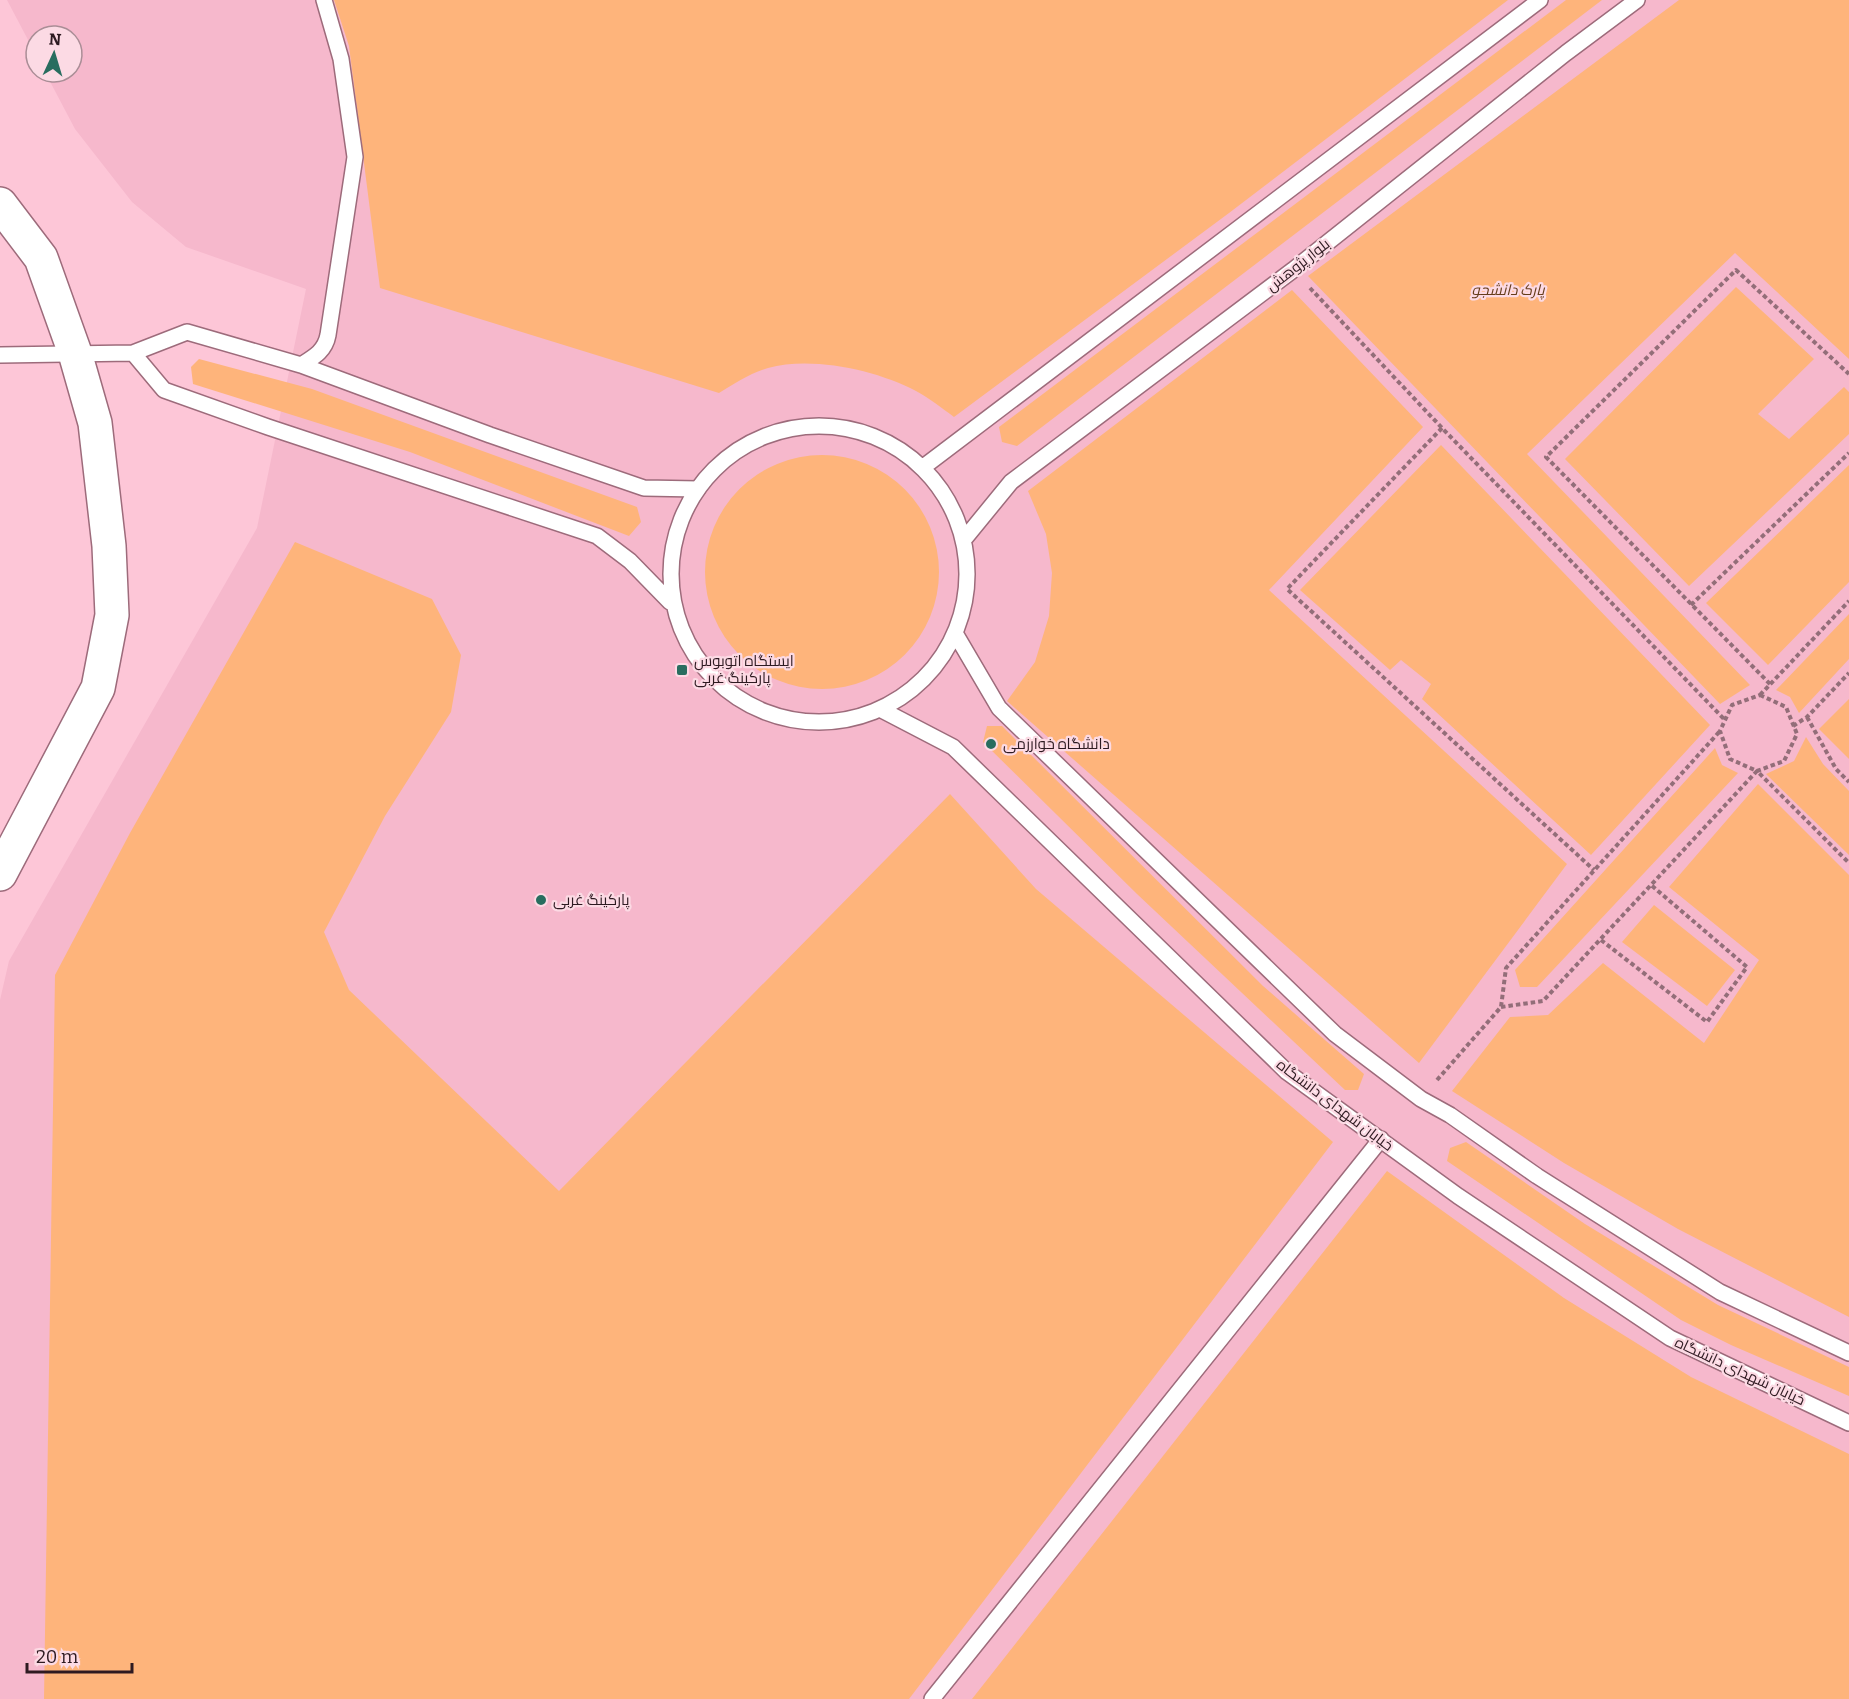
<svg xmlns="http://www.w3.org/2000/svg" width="1849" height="1699" font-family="Bitter,Cairo,serif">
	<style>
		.built { fill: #f6b8cc }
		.green { fill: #feb47b }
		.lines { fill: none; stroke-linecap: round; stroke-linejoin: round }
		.service-casing { stroke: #9d6b7b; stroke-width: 18 }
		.primary-casing { stroke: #9d6b7b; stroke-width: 36 }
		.path { stroke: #936e79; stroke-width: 4; stroke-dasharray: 4.5 3; stroke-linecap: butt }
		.service { stroke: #fff; stroke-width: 15 }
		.primary { stroke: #fff; stroke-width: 33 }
		.poi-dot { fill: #286d5f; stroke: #fcdae4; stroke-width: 2 }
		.labels { text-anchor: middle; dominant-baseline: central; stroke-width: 4.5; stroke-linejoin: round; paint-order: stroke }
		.street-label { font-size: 15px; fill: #2e1a21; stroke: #fcdae4 }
		.park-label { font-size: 15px; font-style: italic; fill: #653c1a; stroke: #fcdae4 }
		.poi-label { font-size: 15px; fill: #2e1a21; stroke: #fcdae4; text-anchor: start }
	</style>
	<rect width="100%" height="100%" fill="#fdc6d7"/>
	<path class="built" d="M7,0h1842v1699h-1849v-699l9,-39 248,-433 49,-239 -120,-42 -54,-45 -57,-73 -30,-57h27v-36h-36v19z"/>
	<path class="green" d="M334,0h1174l-279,213 -275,204c-12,-9 -25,-19 -38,-26 -40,-21 -104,-35 -148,-23 -18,5 -34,16 -49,25l-339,-105 -31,-242z
		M1566,0h36l-585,446 -15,-4 -3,-15z
		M1679,0h170v359l-114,-106 -208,201 223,231 -30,19 -412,-428z
		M1736,287l78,72 -56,55 31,25 55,-52 5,5v42l-160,152 -124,-127z
		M1292,290l131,137 -154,163 298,274 -148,199 -412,-362 28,-39 14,-46 3,-43 -6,-39 -18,-43z
		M199,359l113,30 325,118 4,15 -12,14 -219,-84 -217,-68 -2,-17z
		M1441,445l269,280 -119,130 -169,-156 9,-15 -30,-24 -11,10 -90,-80z
		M705 572a117 117 0 1 1 234 0a117 117 0 1 1-234 0Z
		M1849,465v117l-81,83 -62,-62z
		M295,542l137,57 29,56 -10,57 -66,104 -61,116 25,58 210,201 391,-397 86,95 297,253 -424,557h-865l11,-724 75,-142z
		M1849,614v45l-50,54 -9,-16 -14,-7z
		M1849,699v60l-30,-30z
		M987,726h15l261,260 101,88 -6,16h-13l-208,-196 -154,-152z
		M1806,737l17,27 26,27v64l-83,-81 28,-13z
		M1715,748l7,17 16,8 -201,214h-17l-5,-17z
		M1758,784l91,91v442l-171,-88 -114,-66 -112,-72 58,-74 38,-2 55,-52 101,80 55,-83 -90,-73z
		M1654,905l81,65 -28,36 -85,-64z
		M1466,1142l119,82 133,81 131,62v29l-118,-51 -50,-25 -234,-159 3,-13z
		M1387,1171l177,127 127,79 158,77v245h-877z"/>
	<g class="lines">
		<defs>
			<path id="service" d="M133,353l31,37 104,37 329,109 33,25 40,41
				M0,355l133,-2 54,-21 114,33c13,-8 24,-14 27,-30l27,-178 -14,-98 -17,-59
				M301,365l189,70 154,53 54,1
				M671 574a148 148 0 1 1 296 0a148 148 0 1 1-296 0Z
				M926,465l614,-465
				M966,537l45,-55 282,-212 273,-217 71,-53
				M955,633l44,75 336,326 86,65 29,16 87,61 183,116 129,61
				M880,709l73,38 334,325 171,124 212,142 179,85
				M932,1699l449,-560"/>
			<path id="primary" d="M0,204l41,54 34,95 20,70 14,123 3,69 -14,73 -98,186"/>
		</defs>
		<use href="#service" class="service-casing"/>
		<use href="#primary" class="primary-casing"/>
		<path class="path" d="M1310,288l132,140 283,292
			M1442,428l-155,161 307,281
			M1691,605l158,-152
			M1770,684l-224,-227 190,-187 113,104
			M1760,695l26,12 11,27 -13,27 -27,10 -27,-12 -10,-28 12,-26z
			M1760,695l89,-94
			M1807,717l29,52 13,13
			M1793,726l14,-9 42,-44
			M1601,940l106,82 40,-55 -96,-82
			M1501,1007l42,-6 214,-230 92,92
			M1437,1080l64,-73 5,-39 214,-237"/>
		<use href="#service" class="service"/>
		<use href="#primary" class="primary"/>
	</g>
	<g class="poi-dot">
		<rect x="676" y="664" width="12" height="12" rx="3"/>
		<circle cx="991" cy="744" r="6"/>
		<circle cx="541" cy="900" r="6"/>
	</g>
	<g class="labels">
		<g class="street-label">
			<text transform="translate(1298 265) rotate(-38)">بلوار پژوهش</text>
			<text transform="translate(1335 1105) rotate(37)">خیابان شهدای دانشگاه</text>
			<text transform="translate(1740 1371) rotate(25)">خیابان شهدای دانشگاه</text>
		</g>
		<g class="park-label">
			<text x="1508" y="290">پارک دانشجو</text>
		</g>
		<g class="poi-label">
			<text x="694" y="661">ایستگاه اتوبوس<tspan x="694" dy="17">پارکینگ غربی</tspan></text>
			<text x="1003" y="744">دانشگاه خوارزمی</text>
			<text x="553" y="900">پارکینگ غربی</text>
		</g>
	</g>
	<g transform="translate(54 54) rotate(4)"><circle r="28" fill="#fcdae4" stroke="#aa8d96" stroke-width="1.5"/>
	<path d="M0-4.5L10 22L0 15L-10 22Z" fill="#286d5f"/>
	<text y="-9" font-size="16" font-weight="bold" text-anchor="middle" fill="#2e1a21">N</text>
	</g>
	<path d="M27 1663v9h105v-9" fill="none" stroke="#2e1a21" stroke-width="3"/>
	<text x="36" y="1663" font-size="18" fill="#2e1a21" stroke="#fcdae4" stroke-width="4.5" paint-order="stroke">20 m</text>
</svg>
